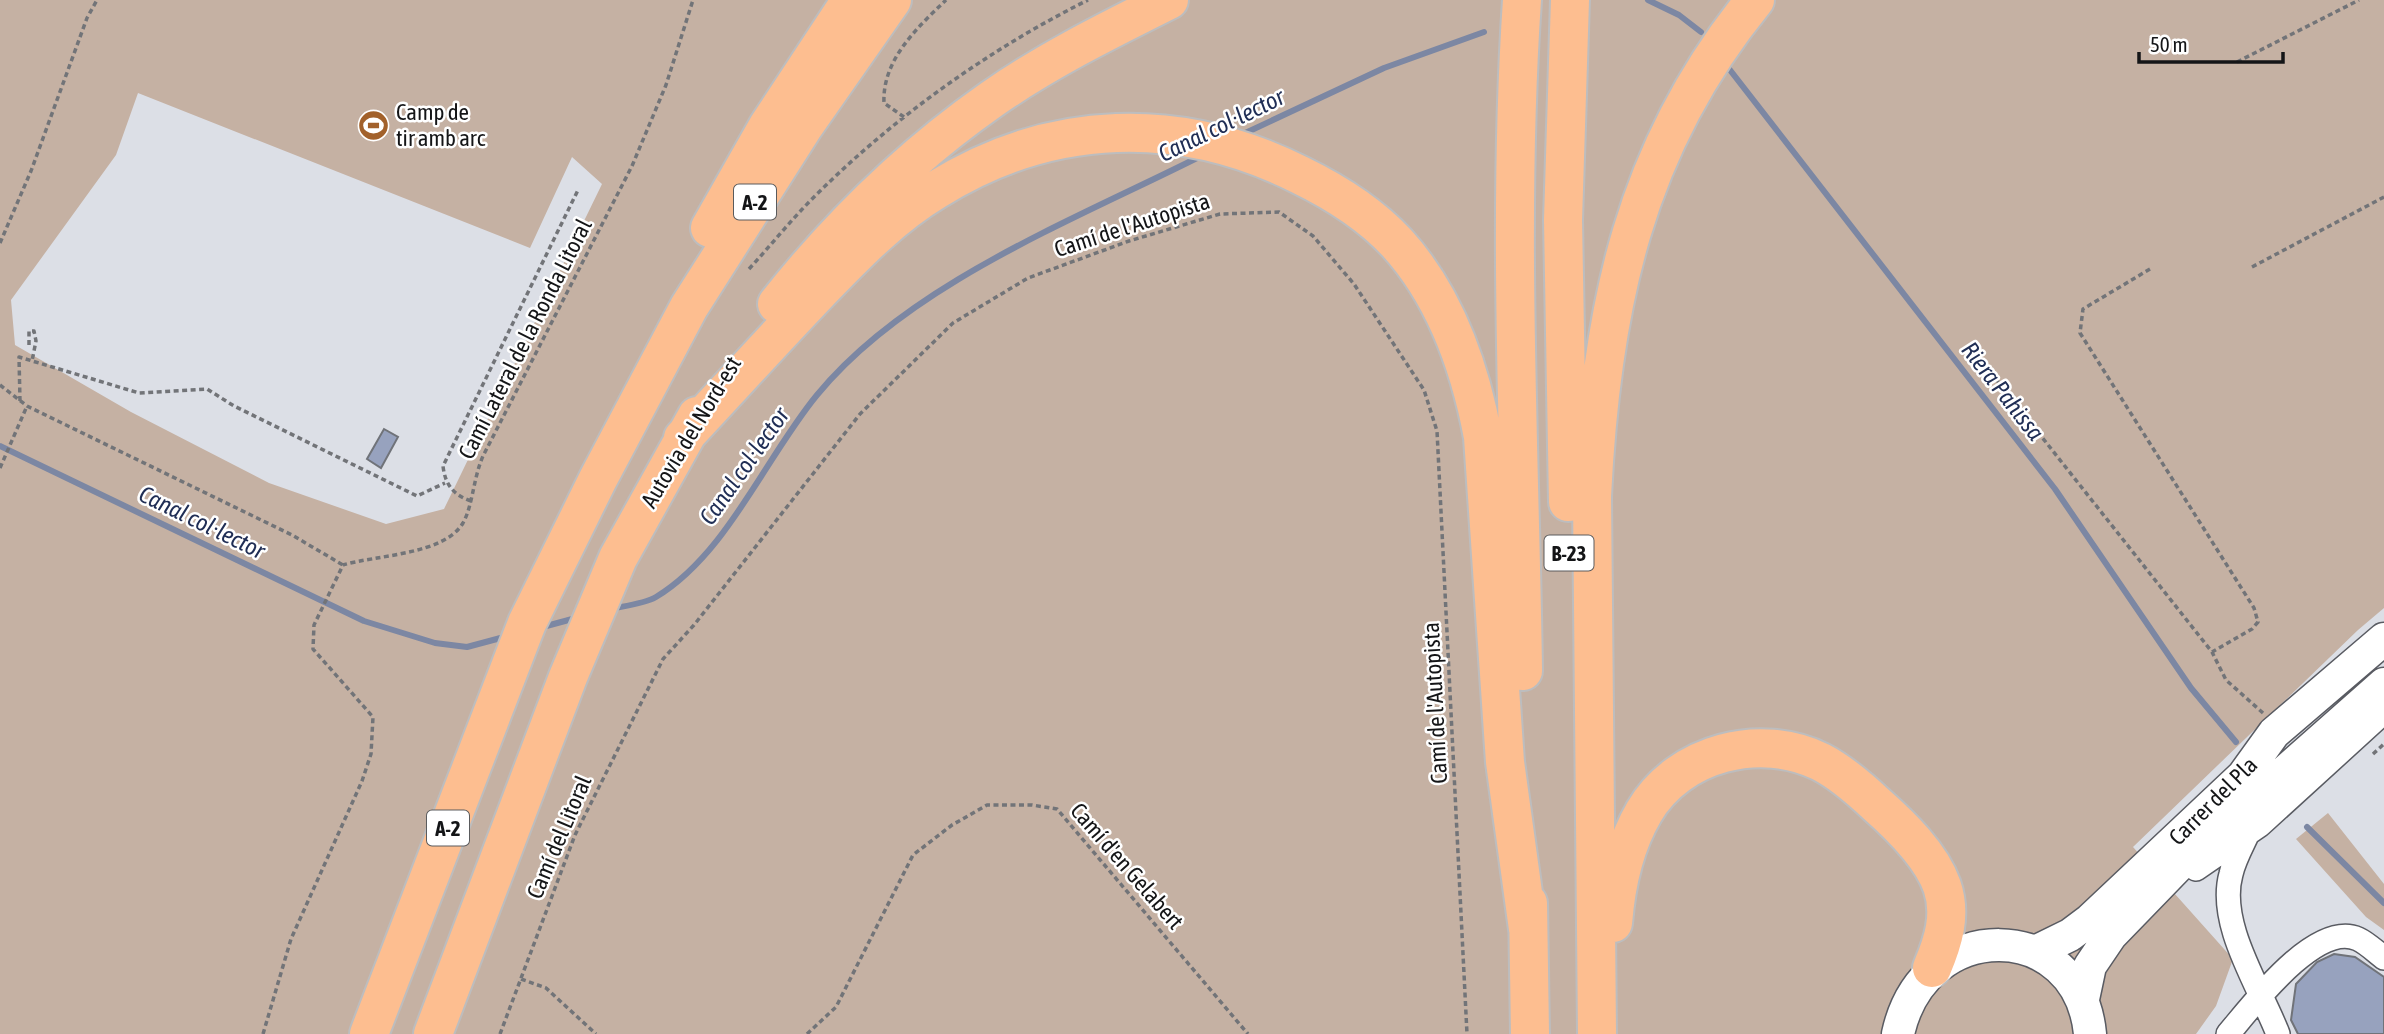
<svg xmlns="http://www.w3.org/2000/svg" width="2384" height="1034" font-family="'Asap Condensed',sans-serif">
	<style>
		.green { fill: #c5b1a3; fill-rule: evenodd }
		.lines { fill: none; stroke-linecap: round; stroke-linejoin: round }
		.stream { stroke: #7c87a3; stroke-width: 6 }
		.building { fill: #97a2be; stroke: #707379; stroke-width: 2 }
		.street-casing { stroke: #595b62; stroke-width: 26 }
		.secondary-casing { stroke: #595b62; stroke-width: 35 }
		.highway-casing { stroke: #bdbdbe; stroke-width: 42 }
		.path { stroke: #727478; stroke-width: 3.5; stroke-dasharray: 5 3.5; stroke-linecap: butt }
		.street { stroke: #fff; stroke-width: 23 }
		.secondary { stroke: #fff; stroke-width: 32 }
		.highway { stroke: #fdbe90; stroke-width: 38 }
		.labels { text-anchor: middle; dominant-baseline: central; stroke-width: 5; stroke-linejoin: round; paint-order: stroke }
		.shield { fill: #fff; stroke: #5a5b5d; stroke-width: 2 }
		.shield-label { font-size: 21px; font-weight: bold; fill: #141517 }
		.poi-label { font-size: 23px; fill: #141517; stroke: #fff; text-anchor: start }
		.street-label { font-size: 23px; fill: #141517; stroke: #fff }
		.water-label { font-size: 24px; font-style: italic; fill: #202e55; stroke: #fff }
	</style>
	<rect width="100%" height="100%" fill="#dcdfe6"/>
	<path class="green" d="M0,0h2384v608l-26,22 -225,217 100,112 -17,47 -20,28h-2196zM138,93l392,155 42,-91 30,27 -158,325 -58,15 -117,-41 -138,-71 -116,-67 -4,-45 105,-145z
		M2328,813l56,71v46l-18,-13 -70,-78z"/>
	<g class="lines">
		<path class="stream" d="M1648,0l31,15 22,17
			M1730,70l325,419 136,199 45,54
			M1241,135l143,-67 100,-36
			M0,446l364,175 71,22 32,4 41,-11
			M610,609c14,-3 34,-5 46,-12 71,-43 109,-139 161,-202 91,-111 257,-175 384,-239
			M539,628l37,-10
			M2307,827l77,76"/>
	</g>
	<path class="building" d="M384,429l14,8 -17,31 -14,-9z
		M2334,954l21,3 29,20v57h-86l-7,-14 5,-36 21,-22z"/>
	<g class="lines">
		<defs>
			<path id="street" d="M2248,833c-6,13 -14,27 -17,41 -14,50 29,113 47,160
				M2196,869l64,-44 124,-113
				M2228,1034c23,-27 88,-114 130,-95 9,4 18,13 26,19"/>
			<path id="secondary" d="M2035,952l35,-17 20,-15 153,-144 31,-43 110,-94
				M2083,999l7,-33 21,-31 65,-67 208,-184
				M1898,1034c26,-120 181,-117 192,0"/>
			<path id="highway" d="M1522,0c-15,222 -2,449 1,671
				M710,228l58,-102 83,-126
				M777,304c61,-77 135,-149 215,-205 56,-39 117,-69 177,-99
				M683,438c45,-48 90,-98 136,-146 36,-37 72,-75 117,-102 115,-72 245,-75 364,-15 35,17 70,39 97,68 49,54 73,124 86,194l22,325 23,167
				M1568,502l-5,-282 7,-220
				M1528,903l2,131
				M1613,923c3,-38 11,-77 31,-111 35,-60 117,-80 177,-50 21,11 38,26 55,42 25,22 55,51 66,82 10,29 1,56 -10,82
				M369,1034l158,-411 71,-144 91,-172 115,-181 88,-126
				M433,1034l135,-357 50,-119 79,-142
				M1597,1034l-5,-538c9,-187 42,-348 163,-496"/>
		</defs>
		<use href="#street" class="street-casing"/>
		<use href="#secondary" class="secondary-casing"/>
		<use href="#highway" class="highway-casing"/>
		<path class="path" d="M2237,62l122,-62
			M904,117l-20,-14c-2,-43 33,-75 62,-103
			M0,243l31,-72 56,-153 10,-18
			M2252,267l132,-70
			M749,269c22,-24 42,-49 65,-72 79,-79 174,-147 274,-197
			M2150,269l-67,40 -3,24 174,275 4,14 -6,7 -40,23
			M29,345v-14h5l2,10 -4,20
			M1969,345l243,307 14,28 37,33
			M0,385l27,21 265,129 51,30
			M20,401l-1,-44 120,36 68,-4 27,17 183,90 28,-13
			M0,468l27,-62
			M471,501c-18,-6 -26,-17 -28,-35l135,-276
			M2373,754l11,-10
			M521,979l25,9 50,46
			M263,1034l28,-95 71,-158 9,-27 2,-37 -60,-68 1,-24 29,-60c33,-10 101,-10 120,-42 10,-18 10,-44 20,-67l149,-290 34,-81 27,-85
			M500,1034l75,-199 88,-176 31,-34 166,-211 93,-91 75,-45 101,-37 91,-27 59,-2 34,24 41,48 70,106 13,41 30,603
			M807,1034l29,-27 77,-152 39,-30 35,-20h45l25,4 191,225"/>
		<use href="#street" class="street"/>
		<use href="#secondary" class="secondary"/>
		<use href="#highway" class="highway"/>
	</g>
	<defs>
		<symbol id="stadium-disc" viewBox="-11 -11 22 22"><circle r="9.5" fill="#a2612b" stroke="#fff"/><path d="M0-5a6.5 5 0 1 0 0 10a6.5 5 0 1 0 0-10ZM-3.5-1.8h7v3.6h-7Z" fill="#fff"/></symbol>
	</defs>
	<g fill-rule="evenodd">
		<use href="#stadium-disc" x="356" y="108" width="35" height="35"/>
	</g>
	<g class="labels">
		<g class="shield">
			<rect x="734" y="184.5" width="42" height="35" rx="5"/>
			<rect x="1544.5" y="535.5" width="49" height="35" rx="5"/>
			<rect x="427" y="810.5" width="42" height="35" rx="5"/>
		</g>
		<g class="shield-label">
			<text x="755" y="202">A-2</text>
			<text x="1569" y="553">B-23</text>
			<text x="448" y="828">A-2</text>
		</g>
		<g class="poi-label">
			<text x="396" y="112">Camp de<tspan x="396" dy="26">tir amb arc</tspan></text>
		</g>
		<g class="street-label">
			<text transform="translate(1132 225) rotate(-18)">Camí de l'Autopista</text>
			<text transform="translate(525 339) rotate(-63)">Camí Lateral de la Ronda Litoral</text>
			<text transform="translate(691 432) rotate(-59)">Autovia del Nord-est</text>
			<text transform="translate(1435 703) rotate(-93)">Camí de l'Autopista</text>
			<text transform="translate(2213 801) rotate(-45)">Carrer del Pla</text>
			<text transform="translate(559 837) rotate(-67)">Camí del Litoral</text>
			<text transform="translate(1127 866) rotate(49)">Camí d'en Gelabert</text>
		</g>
		<g class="water-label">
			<text transform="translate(1221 125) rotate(-26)">Canal col·lector</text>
			<text transform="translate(2003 391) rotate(52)">Riera Pahissa</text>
			<text transform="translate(744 466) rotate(-55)">Canal col·lector</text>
			<text transform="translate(202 522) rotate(26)">Canal col·lector</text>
		</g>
	</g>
	<path d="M2139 52v10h144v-10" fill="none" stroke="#141517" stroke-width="3.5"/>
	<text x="2150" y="52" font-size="21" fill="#141517" stroke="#ffffff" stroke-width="5" paint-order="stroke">50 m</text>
</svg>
